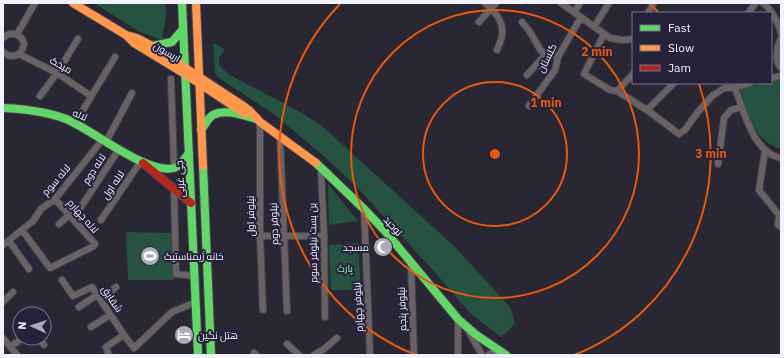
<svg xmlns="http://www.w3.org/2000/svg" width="784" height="358" font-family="'IBM Plex Sans',Cairo,sans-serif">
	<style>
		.green { fill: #255241 }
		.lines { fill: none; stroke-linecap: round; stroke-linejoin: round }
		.street-casing { stroke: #46444f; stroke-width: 8 }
		.fast-casing { stroke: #46444f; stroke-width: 10 }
		.slow-casing { stroke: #46444f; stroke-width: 10 }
		.jam-casing { stroke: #46444f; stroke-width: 10 }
		.street { stroke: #696164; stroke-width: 6 }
		.fast { stroke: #63d668; stroke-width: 8 }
		.slow { stroke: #ff974d; stroke-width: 8 }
		.jam { stroke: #b3261e; stroke-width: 8 }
		.ring { fill: none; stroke: #e8590c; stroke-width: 2 }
		.labels { text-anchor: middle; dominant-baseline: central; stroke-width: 4; stroke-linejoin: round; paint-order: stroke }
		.street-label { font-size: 10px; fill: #f2f1fe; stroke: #252239 }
		.poi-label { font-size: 10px; fill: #f2f1fe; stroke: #252239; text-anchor: start }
		.park-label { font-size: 10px; fill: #8fedc2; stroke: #252239 }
		.centre { fill: #e8590c; stroke: #252239; stroke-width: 2 }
		.ring-label { font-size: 12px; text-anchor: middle; font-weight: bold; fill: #e8590c; stroke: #252239; stroke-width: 4; stroke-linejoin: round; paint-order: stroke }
	</style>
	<rect width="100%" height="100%" fill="#292734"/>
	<path class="green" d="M94,3h71l1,13 -4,24 -22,-8z
		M213,43l5,2 7,5 -6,8v7l9,9 72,38 21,13 134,122 55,60 5,17 -14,13 -31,-24 -38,-44 -76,-83 -37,-34 -48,-40 -52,-34 -4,-5z
		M781,79v70c-29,-9 -32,-35 -41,-60l25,-6h6v-2z
		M328,184l30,37 -29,4z
		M126,232l47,1 1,47h-46z
		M358,243l3,47h-30l-2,-45z"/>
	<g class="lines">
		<defs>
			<path id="street" d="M485,3c9,7 19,19 17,31 0,5 -3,11 -5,16
				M561,3l49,35 13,2 10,-1
				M763,3c9,7 15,19 18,30
				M574,12l6,-9
				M648,13l6,-10
				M748,13l8,-10
				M479,22l17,-19
				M522,22l8,10 11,19 17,6
				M594,27l15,-24
				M17,34l18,-31
				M604,34l-20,40 26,16 7,1 30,19 32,24 6,-4 12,-17 15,-17 12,-8h11l15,-5
				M3,38c8,-8 18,-4 21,5 -1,12 -12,17 -21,9
				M781,38c-4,8 -7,22 0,30
				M19,54l38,19 34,23
				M527,75l20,-22
				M771,78l10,-2
				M171,79l3,89
				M735,88c9,23 18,65 46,70
				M617,91l16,-17
				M40,96l17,-23 21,-34
				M529,106l26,-36 3,-13 23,-40
				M647,110l27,-27
				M80,115l35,-58
				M260,122v114l3,74
				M280,136l7,175
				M106,142l26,-49
				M765,150l-6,40 20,25 -1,10 3,2
				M718,164l6,-46 7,-8 11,-3
				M321,167l3,69 1,81
				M174,190l2,84 18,2
				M364,209l6,146
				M73,219l46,-70
				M101,220l40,-59
				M59,224l10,-9
				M22,230l28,38 44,-22 1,-2 -40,-45
				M260,236h64
				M9,241l20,28
				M3,245l30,-24 8,-12 14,-10 48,-60
				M411,263l3,92
				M62,280l11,16 19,-9 32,48 10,13 38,-36 24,-10
				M101,300l15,-13
				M3,302l10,-10
				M79,307l18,-12
				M458,319v36
				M44,323l2,-2
				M91,327l19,-12
				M468,330l14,25
				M3,338l14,17
				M38,338l6,7
				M287,344l12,11
				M10,347l13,-9
				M254,353l2,2
				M109,355l-3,-8 18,-12
				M314,355l10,-6 13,-11
				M488,355l6,-3h7"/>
			<path id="fast" d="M182,3l16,352
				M152,46l20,-4 11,-13
				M3,108c22,1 42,3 63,11 27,11 81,56 108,49 7,-2 11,-10 15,-15
				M201,130c4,-5 7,-12 12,-15 13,-7 31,1 44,4
				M316,163l48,46 21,22 73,88 17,15 31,21
				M203,166l8,189"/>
			<path id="slow" d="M73,3l53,32 11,3 15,8 90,59 8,6 10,11 56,41
				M196,3l7,163
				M127,36l7,7 51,31 60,40"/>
			<path id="jam" d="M143,163l48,40"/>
		</defs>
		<use href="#street" class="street-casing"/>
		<use href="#fast" class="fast-casing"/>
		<use href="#slow" class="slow-casing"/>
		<use href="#jam" class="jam-casing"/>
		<use href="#street" class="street"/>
		<use href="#fast" class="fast"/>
		<use href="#slow" class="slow"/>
		<use href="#jam" class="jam"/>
	</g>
	<g class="ring">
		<circle cx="495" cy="154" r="72"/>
		<circle cx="495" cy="154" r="144"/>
		<path d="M416 355A216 216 0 0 1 340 4M650 4A216 216 0 0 1 658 12M699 84A216 216 0 0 1 574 355"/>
	</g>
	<defs>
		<symbol id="mosque-disc" viewBox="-11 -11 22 22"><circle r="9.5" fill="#acaab7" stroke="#252239"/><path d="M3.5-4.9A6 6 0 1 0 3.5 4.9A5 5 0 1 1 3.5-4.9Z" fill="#fff"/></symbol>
		<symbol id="stadium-disc" viewBox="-11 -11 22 22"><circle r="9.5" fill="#acaab7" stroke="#252239"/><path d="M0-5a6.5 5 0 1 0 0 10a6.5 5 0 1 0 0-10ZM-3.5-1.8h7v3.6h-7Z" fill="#fff"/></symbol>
		<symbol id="hotel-disc" viewBox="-11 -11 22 22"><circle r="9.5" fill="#acaab7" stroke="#252239"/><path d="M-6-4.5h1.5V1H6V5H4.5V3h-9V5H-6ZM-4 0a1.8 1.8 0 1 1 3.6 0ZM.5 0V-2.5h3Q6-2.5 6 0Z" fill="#fff"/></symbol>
	</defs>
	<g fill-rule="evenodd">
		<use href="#mosque-disc" x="372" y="236" width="22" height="22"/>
		<use href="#stadium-disc" x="139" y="245" width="22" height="22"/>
		<use href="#hotel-disc" x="173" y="324" width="22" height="22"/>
	</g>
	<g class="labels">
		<g class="street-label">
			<text transform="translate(167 52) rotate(31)">اریسون</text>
			<text transform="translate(547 58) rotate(-64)">گلستان</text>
			<text transform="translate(61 65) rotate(30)">میخک</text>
			<text transform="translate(80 115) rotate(24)">لاله</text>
			<text transform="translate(94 169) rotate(-57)">لاله دوم</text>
			<text transform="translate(180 179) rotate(-93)">جی غربی</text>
			<text transform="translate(56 180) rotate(-49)">لاله سوم</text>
			<text transform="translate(113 185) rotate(-56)">لاله اول</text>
			<text transform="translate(83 216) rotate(49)">لاله چهارم</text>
			<text transform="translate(250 216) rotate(-90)">نیلوفر اول</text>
			<text transform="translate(274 224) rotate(-92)">نیلوفر دوم</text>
			<text transform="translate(393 226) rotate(48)">توحید</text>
			<text transform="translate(313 243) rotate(-91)">بن بست نیلوفر سوم</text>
			<text transform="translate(112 299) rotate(56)">شقایق</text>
			<text transform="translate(358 307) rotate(-93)">نیلوفر چهارم</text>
			<text transform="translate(402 309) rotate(-92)">نیلوفر پنجم</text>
		</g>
		<g class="poi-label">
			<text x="369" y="247" text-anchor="end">مسجد</text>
			<text x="164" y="256">خانه ژیمناستیک</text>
			<text x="198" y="335">هتل نگین</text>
		</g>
		<g class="park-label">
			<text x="345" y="268">پارک</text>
		</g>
	</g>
	<circle cx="495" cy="154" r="6" class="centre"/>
	<g class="ring-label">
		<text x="597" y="56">2 min</text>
		<text x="546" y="107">1 min</text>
		<text x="711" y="158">3 min</text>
	</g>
	<rect width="784" height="358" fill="none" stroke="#f2f1fe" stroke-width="8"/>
	<rect x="632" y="12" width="140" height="72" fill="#252239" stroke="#777588"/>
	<rect x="640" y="25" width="20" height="6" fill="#63d668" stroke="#777588"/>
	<text x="668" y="32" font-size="12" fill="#f2f1fe">Fast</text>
	<rect x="640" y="45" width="20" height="6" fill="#ff974d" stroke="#777588"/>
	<text x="668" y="52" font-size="12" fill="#f2f1fe">Slow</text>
	<rect x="640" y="65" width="20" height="6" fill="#b3261e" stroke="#777588"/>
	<text x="668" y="72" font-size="12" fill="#f2f1fe">Jam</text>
	<g transform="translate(32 326) rotate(273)"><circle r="19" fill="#252239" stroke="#777588"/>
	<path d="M0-3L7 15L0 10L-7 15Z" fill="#acaab7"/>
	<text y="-6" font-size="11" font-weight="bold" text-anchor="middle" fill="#f2f1fe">N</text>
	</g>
</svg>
